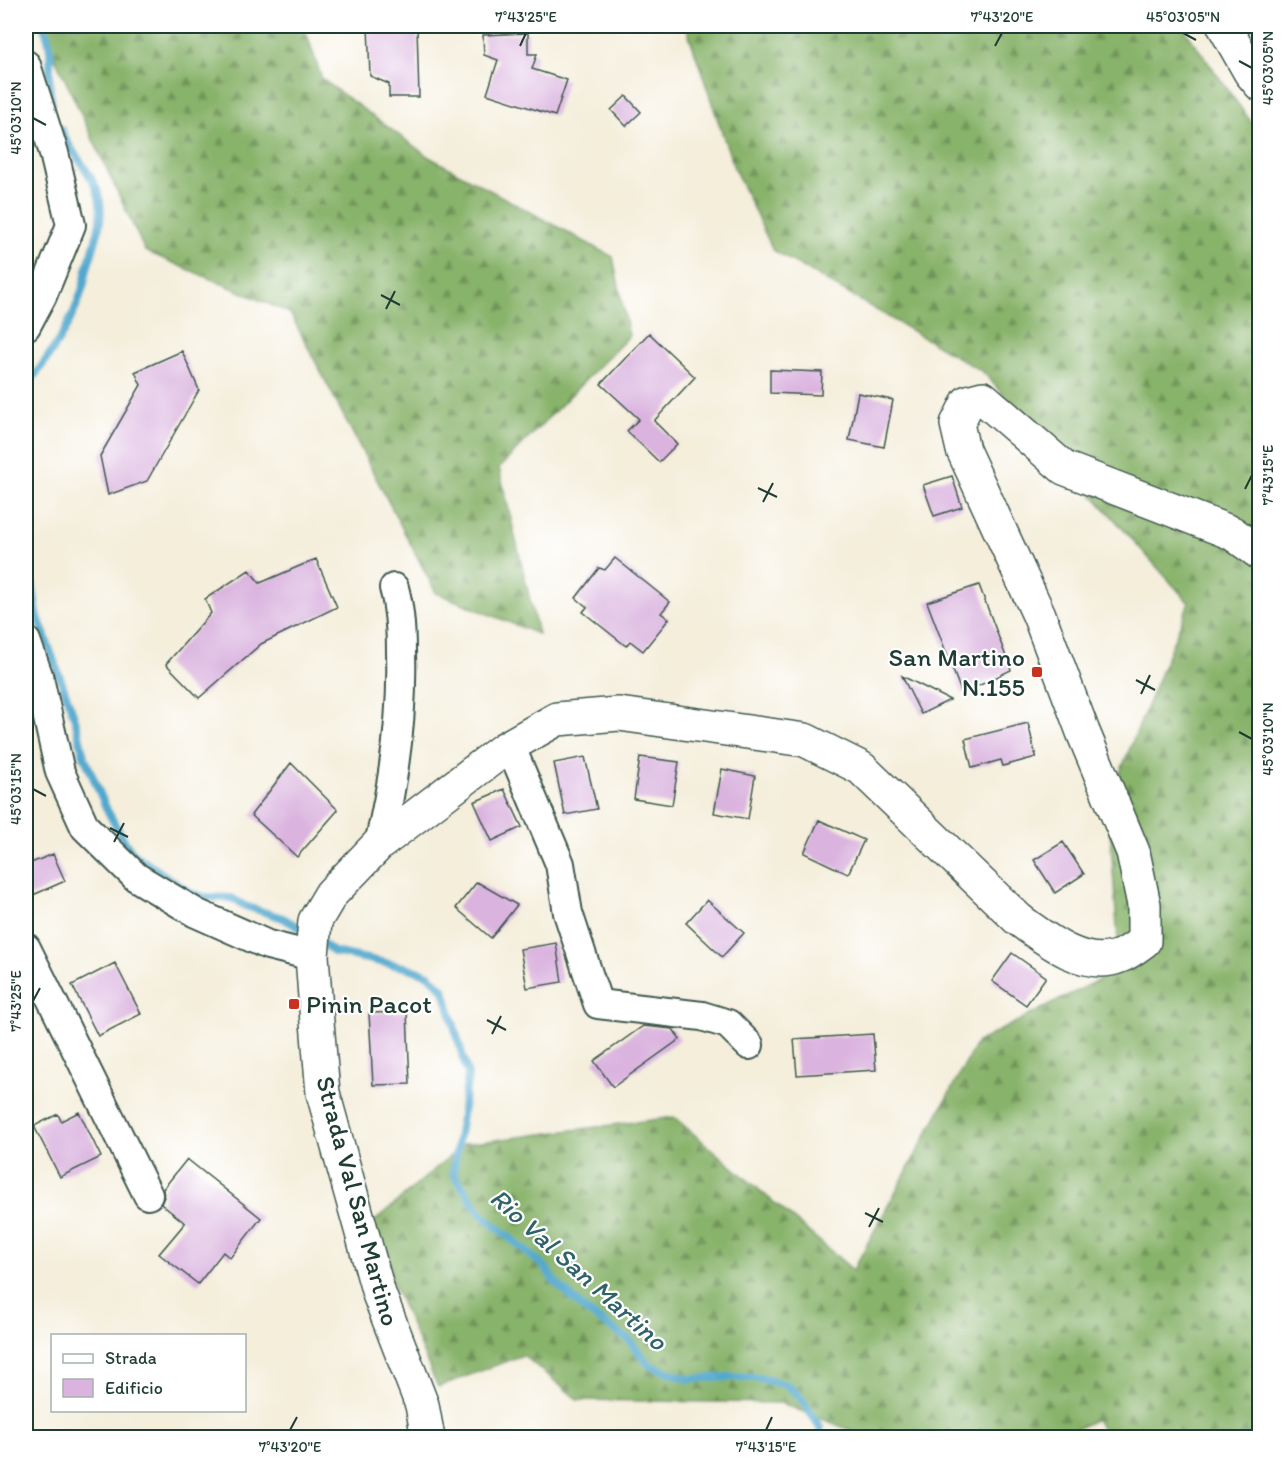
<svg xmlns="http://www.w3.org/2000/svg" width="1285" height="1463" font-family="Itim,sans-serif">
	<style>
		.forest { fill: url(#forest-firs); stroke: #547850; stroke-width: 1.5 }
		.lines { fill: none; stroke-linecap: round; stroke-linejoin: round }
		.stream { stroke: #51a8ce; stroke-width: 8 }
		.building { fill: #dab4df }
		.minor-casing { stroke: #3f584d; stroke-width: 32 }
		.tertiary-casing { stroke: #3f584d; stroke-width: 36 }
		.minor { stroke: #fff; stroke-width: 28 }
		.tertiary { stroke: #fff; stroke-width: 33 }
		.ticks { fill: none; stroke: #1f3d34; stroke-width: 2 }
		.poi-dot { fill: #c8321e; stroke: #fff; stroke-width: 2 }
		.labels { text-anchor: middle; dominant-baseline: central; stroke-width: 4.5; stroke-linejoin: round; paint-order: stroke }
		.poi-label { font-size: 26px; fill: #1f3d34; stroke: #fff; text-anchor: end }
		.street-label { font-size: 26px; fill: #1f3d34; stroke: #fff }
		.water-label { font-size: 27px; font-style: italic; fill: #30626a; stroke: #fff }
		.neatline { fill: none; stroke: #1f3d34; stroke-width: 2 }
		.ticks-label { font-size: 15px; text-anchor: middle; fill: #1f3d34 }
	</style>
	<defs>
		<pattern id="forest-firs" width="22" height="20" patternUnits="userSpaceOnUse" patternTransform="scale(1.5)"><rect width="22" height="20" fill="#88b36b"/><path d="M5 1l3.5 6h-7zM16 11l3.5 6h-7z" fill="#6f9359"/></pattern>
	</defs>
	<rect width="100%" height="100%" fill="#fff"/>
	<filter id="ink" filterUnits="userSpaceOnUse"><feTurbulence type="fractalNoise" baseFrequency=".0167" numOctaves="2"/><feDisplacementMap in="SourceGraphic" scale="12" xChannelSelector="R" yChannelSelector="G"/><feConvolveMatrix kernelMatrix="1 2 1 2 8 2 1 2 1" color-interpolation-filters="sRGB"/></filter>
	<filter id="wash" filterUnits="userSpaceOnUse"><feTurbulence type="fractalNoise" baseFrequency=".008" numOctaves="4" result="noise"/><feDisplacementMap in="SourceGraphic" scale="24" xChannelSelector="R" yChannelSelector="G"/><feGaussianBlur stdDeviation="1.35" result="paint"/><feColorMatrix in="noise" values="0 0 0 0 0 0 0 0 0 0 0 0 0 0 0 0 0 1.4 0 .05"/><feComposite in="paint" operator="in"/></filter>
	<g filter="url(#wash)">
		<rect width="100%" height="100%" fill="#f4eedb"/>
		<path class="forest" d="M40,26h264l18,53 107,78 184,100 16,79 -130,132 39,166 -102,-41 -146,-280 -145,-62z
			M686,26h496l77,107v1304h-153l-10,-18 -35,18h-193l-87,-34 -203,-3 -55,-45 -85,32 -70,-160 96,-83 210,-27 179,153 124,-228 143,-73 -12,-167 81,-199 -206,-231 -210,-122 -39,-82z"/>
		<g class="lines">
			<path class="stream" d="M43,26c15,29 1,52 9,77
				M26,387c23,-30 46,-62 57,-100 2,-7 3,-15 5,-22 8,-24 19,-53 8,-77 -9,-22 -27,-37 -35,-59
				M26,562l5,17 6,35 38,105 9,37 23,54 19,34 9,11 56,38 14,4 26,1 14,8 38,12 22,13
				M322,943l12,9 75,16 20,7 15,15 24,85 -15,98 28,41 65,54 7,12 33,31 43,29 20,25 39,14 39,-2 32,1 28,7 13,12 20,30 1,11"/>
		</g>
		<g id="blocks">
			<path class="building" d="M368,26h49l2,71h-30v-13l-19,-8z
				M528,33v21h9l-5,15 35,11 -12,36 -68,-22 11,-34 -14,-5 -1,-20z
				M626,96l15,16 -15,14 -15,-16z
				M649,333l46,44 -41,44 23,23 -18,18 -32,-31 12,-12 -38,-35z
				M182,351l17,39 -52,91 -39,14 -8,-39 41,-71 -6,-13z
				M770,370l52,2 -1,23 -51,-2z
				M858,393l35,7 -9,47 -35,-7z
				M952,476l10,31 -28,9 -11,-31z
				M615,558l55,44 -9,11 8,6 -26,32 -13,-10 -4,5 -43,-34 4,-5 -11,-9 23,-30 6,2z
				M316,559l21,48 -76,37 -62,54 -33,-34 45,-51 -6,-14 44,-29 11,13z
				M979,585l32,85 -49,24 -35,-92z
				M902,676l48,24 -29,14z
				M1028,723l8,34 -33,9 -2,-6 -29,8 -7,-29z
				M585,757l12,52 -32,6 -11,-52z
				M640,757l39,5 -7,43 -38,-6z
				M291,763l47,47 -41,47 -46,-42z
				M722,769l33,7 -7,43 -34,-6z
				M504,789l18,38 -30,14 -18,-39z
				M819,820l45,20 -16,34 -44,-21z
				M1063,842l21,32 -29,19 -21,-33z
				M53,854l12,27 -39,17v-33z
				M477,882l40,23 -26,33 -35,-30z
				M707,900l37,33 -22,24 -36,-34z
				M556,943l6,39 -35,6 -7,-39z
				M1012,953l34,24 -20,28 -34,-24z
				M115,963l26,51 -43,22 -26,-51z
				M407,1012l3,72 -37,1 -4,-72z
				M643,1026l30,3 7,10 -67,48 -19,-26z
				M873,1034l3,36 -79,5 -3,-36z
				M79,1112l22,45 -41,20 -26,-51 24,-12 3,7z
				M187,1159l74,59 -31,40 -7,-6 -25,32 -39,-30 26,-31 -24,-19 3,-7 -1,-8z"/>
		</g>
	</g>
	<g filter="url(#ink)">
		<use href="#blocks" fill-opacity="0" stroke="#3f584d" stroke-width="1.5"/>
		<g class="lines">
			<defs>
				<path id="minor" d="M26,65l28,88 17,72 -29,71 -16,30
					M26,641l13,37 21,94 25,55 51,50 60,36 72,32 44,11
					M510,745l50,119 8,49 30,91 104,12 26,8 21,21
					M379,844c15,-63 24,-127 22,-192 0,-23 -1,-43 -7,-64
					M26,948l122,247"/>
				<path id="tertiary" d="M1224,26l26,46 10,12
					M428,1438l-6,-33 -43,-111 -56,-201 -7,-83 -4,-54 3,-35 16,-27 48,-50 125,-95 53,-30 62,-5 186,26 56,28 157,151c27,20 67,52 102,37 9,-3 17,-10 24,-15v-36l-11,-53 -50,-120 -44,-117 -76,-165 -6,-26 11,-22 15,-4 81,70 168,65 28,20"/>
			</defs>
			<use href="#minor" class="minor-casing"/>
			<use href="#tertiary" class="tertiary-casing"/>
			<use href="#minor" class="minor"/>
			<use href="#tertiary" class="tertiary"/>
		</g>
	</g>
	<path class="ticks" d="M1183,33l13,7M520,46l6,-13M995,46l7,-13M1239,61l13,7M33,118l13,7M381,295l19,10M386,309l9,-18M758,488l19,9M1245,489l7,-14M763,502l10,-19M1136,680l19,10M1141,694l9,-19M1239,732l13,7M33,789l13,7M110,828l18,9M114,842l10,-19M33,1001l7,-13M487,1020l19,10M492,1034l9,-18M865,1213l18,9M869,1227l10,-19M290,1430l7,-13M766,1430l6,-13"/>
	<g class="poi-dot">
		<rect x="1031" y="666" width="12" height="12" rx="3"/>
		<rect x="288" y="998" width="12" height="12" rx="3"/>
	</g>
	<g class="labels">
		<g class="poi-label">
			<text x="1025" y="657">San Martino<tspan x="1025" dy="30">N.155</tspan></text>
			<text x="306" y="1004" text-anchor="start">Pinin Pacot</text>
		</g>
		<g class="street-label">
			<text transform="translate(358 1201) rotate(75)">Strada Val San Martino</text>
		</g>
		<g class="water-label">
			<text transform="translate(579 1269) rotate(42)">Rio Val San Martino</text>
		</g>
	</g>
	<rect width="1285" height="1463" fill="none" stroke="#fff" stroke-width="66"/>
	<rect x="51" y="1334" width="195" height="78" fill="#ffffff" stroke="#a5b1ae" stroke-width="1.5"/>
	<rect x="63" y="1354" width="30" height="9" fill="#ffffff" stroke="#a5b1ae" stroke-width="1.5"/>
	<text x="105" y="1364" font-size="18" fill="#1f3d34">Strada</text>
	<rect x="63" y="1379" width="30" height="18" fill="#dab4df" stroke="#a5b1ae" stroke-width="1.5"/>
	<text x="105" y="1394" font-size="18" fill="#1f3d34">Edificio</text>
	<rect x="33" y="33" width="1219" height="1397" class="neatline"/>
	<g class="ticks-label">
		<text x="526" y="22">7°43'25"E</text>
		<text x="1002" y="22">7°43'20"E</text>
		<text x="1183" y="22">45°03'05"N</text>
		<text transform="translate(1268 68) rotate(-90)" y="5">45°03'05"N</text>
		<text transform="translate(16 118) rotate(-90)" y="5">45°03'10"N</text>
		<text transform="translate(1268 475) rotate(-90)" y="5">7°43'15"E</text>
		<text transform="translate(1268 739) rotate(-90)" y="5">45°03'10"N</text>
		<text transform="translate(16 789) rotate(-90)" y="5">45°03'15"N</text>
		<text transform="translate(16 1001) rotate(-90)" y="5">7°43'25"E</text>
		<text x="290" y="1452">7°43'20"E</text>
		<text x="766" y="1452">7°43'15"E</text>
	</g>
</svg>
